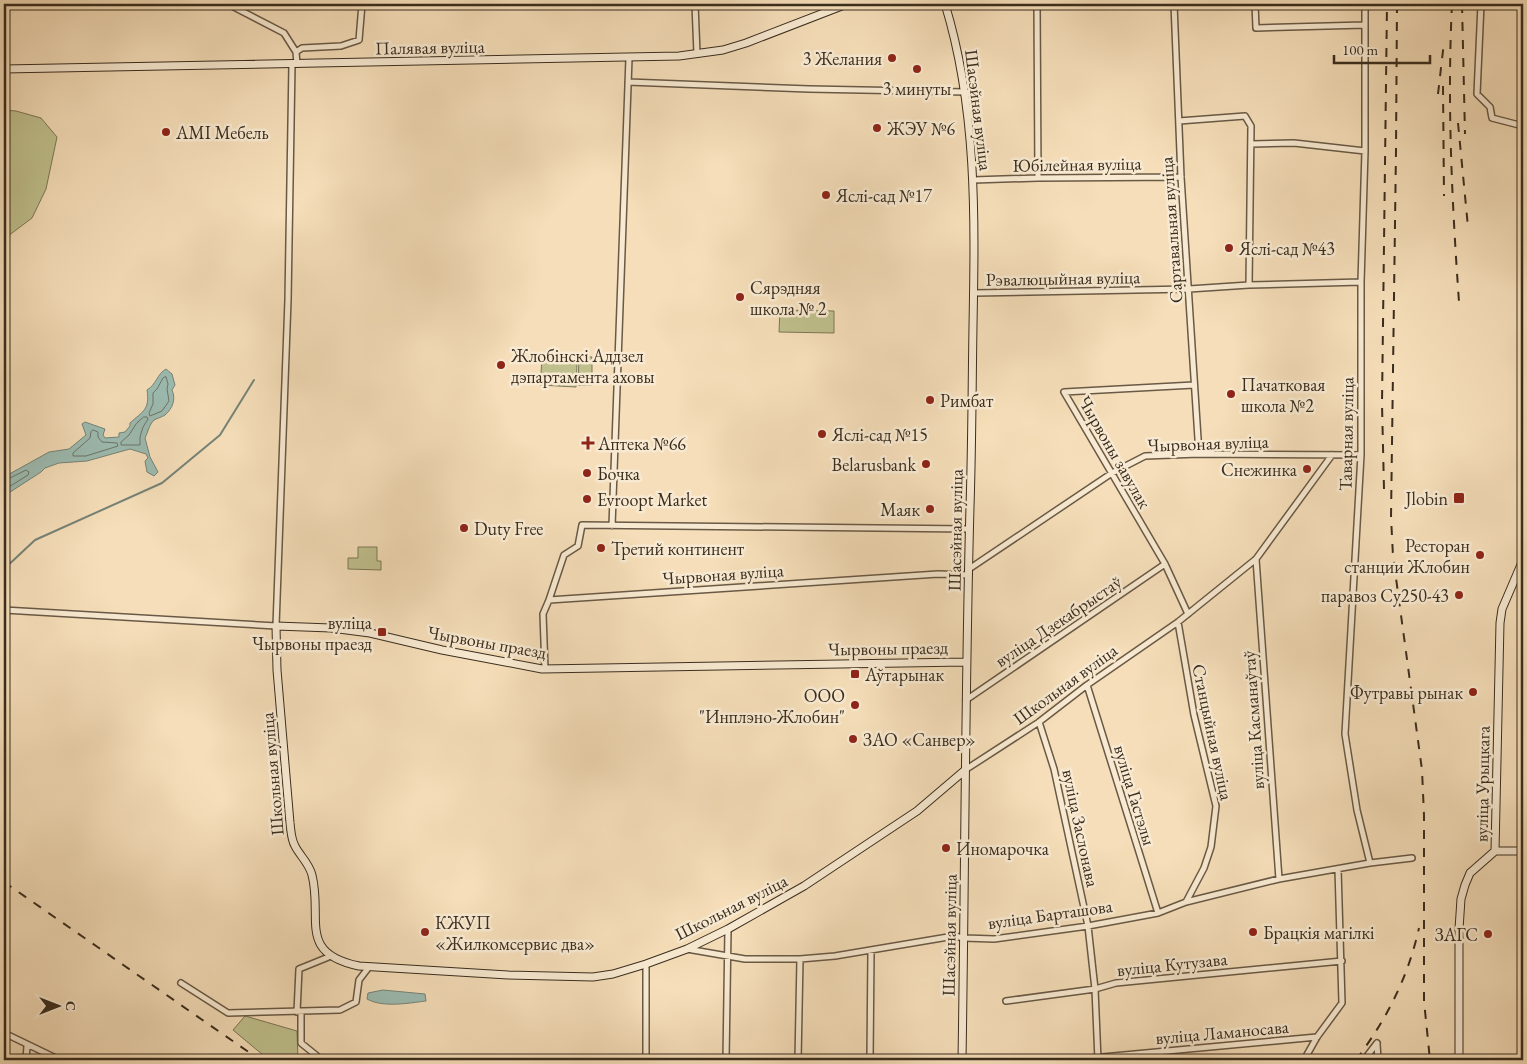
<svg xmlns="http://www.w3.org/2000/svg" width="1527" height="1064" font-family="'EB Garamond',serif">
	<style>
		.green { fill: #bfc08d; stroke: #7c7656 }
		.water { fill: #9cbcb2; stroke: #758377 }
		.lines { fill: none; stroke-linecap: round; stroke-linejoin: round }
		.shore { stroke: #6b7468; stroke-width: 1 }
		.stream { stroke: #758377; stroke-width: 2 }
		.street-casing { stroke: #695945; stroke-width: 8 }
		.secondary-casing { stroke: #3a2d1e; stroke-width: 9 }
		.street { stroke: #f8ead2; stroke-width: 5 }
		.secondary { stroke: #f8ead2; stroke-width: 7 }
		.rail { stroke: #3a2d1e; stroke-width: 2; stroke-dasharray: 9 9; stroke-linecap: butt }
		.poi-dot { fill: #8f2418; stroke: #f8ead2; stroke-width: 2 }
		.labels { text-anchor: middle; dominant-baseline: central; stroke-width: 5; stroke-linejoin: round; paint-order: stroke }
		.street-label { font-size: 18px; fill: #3a2d1e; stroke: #f8ead2 }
		.poi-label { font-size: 18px; fill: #3a2d1e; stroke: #f8ead2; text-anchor: start }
	</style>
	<rect width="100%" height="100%" fill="#f5deb9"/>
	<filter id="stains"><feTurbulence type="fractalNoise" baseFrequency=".004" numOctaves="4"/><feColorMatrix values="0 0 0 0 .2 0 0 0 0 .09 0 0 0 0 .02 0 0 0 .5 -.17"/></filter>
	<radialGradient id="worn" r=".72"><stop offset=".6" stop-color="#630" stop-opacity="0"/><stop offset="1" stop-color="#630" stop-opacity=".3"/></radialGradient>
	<path class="green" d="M4,110l12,1 25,7 16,19 -11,52 -14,29 -28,21z
		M780,310l54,1v22l-55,-1z
		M579,357h13v28h-14z
		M542,360l35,2 -1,25 -36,-2z
		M358,547h19v14h4v9l-33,-1v-11h10z
		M245,1016l52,15 1,29h-29l-36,-30z"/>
	<path class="water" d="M166,369l6,5 3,11 -3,5c4,9 1,18 -7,25 -3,2 -7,3 -11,5 -5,5 -6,12 -9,18l5,19 8,15 -4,4 -7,-4 -2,-11 3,-3 -2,-4 -16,-5 -43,12 -28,2 -14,5 -4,4 -37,24v-19l45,-25 20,-3 17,-14 -4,-11 3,-2 20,7 -2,6 2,3 14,-1v-4l6,-1 5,-6v-3c13,-12 20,-13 17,-33 9,-5 10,-16 19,-21z
		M383,990l42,4 1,7c-17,2 -43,7 -59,-2l1,-6z"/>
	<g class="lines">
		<path class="shore" d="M166,377l2,7 -1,5 2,12 -7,10 -12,5 -1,-3 4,-9v-11l4,-4 6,-11z
			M144,417h3l1,2 -5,8 -3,10v8h-19v-3l8,-7 7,-11z
			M93,430l5,2v5l4,5 15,1 1,3 -32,10h-13v-3l17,-15 1,-6z
			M4,481l22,-11 3,2 -1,3 -24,15"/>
		<path class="stream" d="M4,569l31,-29 127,-57 58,-48 34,-55"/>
		<defs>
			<path id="street" d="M228,4l56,29 12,19 1,12
				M695,4l2,50
				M1037,4l1,174
				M1174,4l7,173 18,277
				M1255,4l1,24 109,-3
				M1365,4v147l-4,131v173l-16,279 12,76 13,53
				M1481,4l-4,90 13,13 2,11 31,8
				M296,52l6,-4 39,-2 18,-6 3,-36
				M628,82l181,7 157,3
				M1179,121l66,-5 6,10 -2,159
				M1252,144l42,-1 71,8
				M973,180l65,-2 143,-1
				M974,293l215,-4 60,-4 112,-3
				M612,526l17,-468
				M1256,559l23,320
				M969,569l143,-96 33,-17 54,-2 162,1
				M549,600l15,-45 14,-9 4,-21 387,4
				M4,610l272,16 12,-326 4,-236
				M1188,614l-23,-50 -101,-172 130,-7
				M1178,622l16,93 22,91 -5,41 -7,21 -18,34
				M545,669l-2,-55 6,-14 389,-26 31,1
				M1087,685l71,228
				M966,700l199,-136
				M1039,722l15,47 34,157 7,63 3,71
				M965,770l74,-48 48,-37 91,-63 78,-63 76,-104
				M687,949l58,10h55l35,-3 119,-20 10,2 30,1 94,-13 70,-13 28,-11 93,-23 91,-16 42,-5
				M646,964v96
				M181,983l47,30 112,-3 16,-8 3,-22 10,-13
				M1006,1001l89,-12 21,-6 226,-22
				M297,1012l2,-43 32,-13
				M301,1012v31l21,17
				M4,1033l56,27
				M1377,1044l1,16
				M26,1060l1,-14
				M39,1060l8,-6
				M726,1060l2,-131
				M798,1060l2,-101
				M870,1060l1,-110
				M1070,1060l247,-23
				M1304,1060l13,-23 25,-34 -4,-134
				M1364,1060l13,-17"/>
			<path id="secondary" d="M945,4c32,104 30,214 28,322 -1,60 -1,120 -3,181 -5,184 -5,369 -8,553
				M4,69l675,-13 44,-6 23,-7 101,-39
				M964,771l-47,40 -113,75 -76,43 -41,20 -41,15 -33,10 -20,3 -85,-2 -149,-9c-62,-13 -36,-47 -47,-91 -3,-12 -12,-19 -17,-29 -4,-7 -4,-15 -5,-23l-13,-153 -1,-44 55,2 39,5 72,17 100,19 424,-7
				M1495,851l5,-228 2,-14 21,-49
				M1495,851h28
				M1459,1060v-131l2,-30 4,-14 5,-12 25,-22"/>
		</defs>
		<use href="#street" class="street-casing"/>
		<use href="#secondary" class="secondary-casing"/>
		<use href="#street" class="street"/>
		<use href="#secondary" class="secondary"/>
		<path class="rail" d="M1397,4l-1,146 -5,367 2,39 29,214 2,45v186l6,59
			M1452,4c-5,99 0,199 7,298
			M1462,4l3,130
			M1443,86l1,110
			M1438,94l6,-52
			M1458,123l10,104
			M1384,489l-2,-85 5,-400
			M4,882l256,178
			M1356,1060c30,-40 52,-82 63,-132"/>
	</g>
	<g class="poi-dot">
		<circle cx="892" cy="58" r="5"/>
		<circle cx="917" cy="69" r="5"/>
		<circle cx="877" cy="128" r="5"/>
		<circle cx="166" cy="132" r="5"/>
		<circle cx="826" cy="195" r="5"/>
		<circle cx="1229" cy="248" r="5"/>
		<circle cx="740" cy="297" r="5"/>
		<circle cx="501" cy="365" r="5"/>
		<circle cx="1231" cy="394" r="5"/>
		<circle cx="930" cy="400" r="5"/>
		<circle cx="822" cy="434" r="5"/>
		<path d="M585.5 435.5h5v5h5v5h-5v5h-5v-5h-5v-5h5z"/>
		<circle cx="926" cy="464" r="5"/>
		<circle cx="1307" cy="469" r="5"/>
		<circle cx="587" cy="473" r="5"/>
		<rect x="1453" y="492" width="12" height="12" rx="2.5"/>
		<circle cx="587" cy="499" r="5"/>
		<circle cx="930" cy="509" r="5"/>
		<circle cx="464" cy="528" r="5"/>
		<circle cx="601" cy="548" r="5"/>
		<circle cx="1480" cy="555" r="5"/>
		<circle cx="1459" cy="595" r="5"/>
		<rect x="377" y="627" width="10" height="10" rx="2.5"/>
		<rect x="850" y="669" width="10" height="10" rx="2.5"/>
		<circle cx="1473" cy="692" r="5"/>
		<circle cx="855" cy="705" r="5"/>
		<circle cx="853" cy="739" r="5"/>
		<circle cx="946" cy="848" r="5"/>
		<circle cx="425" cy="932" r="5"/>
		<circle cx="1253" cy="932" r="5"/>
		<circle cx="1488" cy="934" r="5"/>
	</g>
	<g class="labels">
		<g class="street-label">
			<text transform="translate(430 47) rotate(-1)">Палявая вуліца</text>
			<text transform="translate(979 110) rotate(83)">Шасэйная вуліца</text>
			<text transform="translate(1077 164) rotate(-1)">Юбілейная вуліца</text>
			<text transform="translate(1171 230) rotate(-94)">Сартавальная вуліца</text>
			<text transform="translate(1063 278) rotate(-1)">Рэвалюцыйная вуліца</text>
			<text transform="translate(1346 434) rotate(-89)">Таварная вуліца</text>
			<text transform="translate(1208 443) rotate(-2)">Чырвоная вуліца</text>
			<text transform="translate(1115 452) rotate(60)">Чырвоны завулак</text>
			<text transform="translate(955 530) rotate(-89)">Шасэйная вуліца</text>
			<text transform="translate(723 574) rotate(-4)">Чырвоная вуліца</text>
			<text transform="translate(1058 621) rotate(-34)">вуліца Дзекабрыстаў</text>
			<text transform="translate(487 642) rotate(10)">Чырвоны праезд</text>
			<text transform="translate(888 648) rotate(-1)">Чырвоны праезд</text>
			<text transform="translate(1065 684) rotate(-36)">Школьная вуліца</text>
			<text transform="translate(1253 720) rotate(-94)">вуліца Касманаўтаў</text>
			<text transform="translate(1213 732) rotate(78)">Станцыйная вуліца</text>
			<text transform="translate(272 774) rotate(-95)">Школьная вуліца</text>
			<text transform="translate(1482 784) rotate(-89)">вуліца Урыцкага</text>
			<text transform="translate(1135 795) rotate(73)">вуліца Гастэлы</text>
			<text transform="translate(1081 828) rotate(78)">вуліца Заслонава</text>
			<text transform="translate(731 907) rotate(-27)">Школьная вуліца</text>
			<text transform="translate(1050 914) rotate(-8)">вуліца Барташова</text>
			<text transform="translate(949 935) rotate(-89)">Шасэйная вуліца</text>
			<text transform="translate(1172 964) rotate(-6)">вуліца Кутузава</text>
			<text transform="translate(1222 1032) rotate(-5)">вуліца Ламаносава</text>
		</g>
		<g class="poi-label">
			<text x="882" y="58" text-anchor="end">3 Желания</text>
			<text x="917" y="88" text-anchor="middle">3 минуты</text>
			<text x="887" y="128">ЖЭУ №6</text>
			<text x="176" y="132">AMI Мебель</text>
			<text x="836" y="195">Яслі-сад №17</text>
			<text x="1239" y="248">Яслі-сад №43</text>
			<text x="750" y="287">Сярэдняя<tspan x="750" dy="21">школа № 2</tspan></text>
			<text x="511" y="355">Жлобінскі Аддзел<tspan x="511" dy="21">дэпартамента аховы</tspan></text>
			<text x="1241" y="384">Пачатковая<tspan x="1241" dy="21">школа №2</tspan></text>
			<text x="940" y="400">Римбат</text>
			<text x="832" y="434">Яслі-сад №15</text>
			<text x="598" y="443">Аптека №66</text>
			<text x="916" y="464" text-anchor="end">Belarusbank</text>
			<text x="1297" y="469" text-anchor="end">Снежинка</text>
			<text x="597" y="473">Бочка</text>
			<text x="1448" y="498" text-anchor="end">Jlobin</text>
			<text x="597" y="499">Evroopt Market</text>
			<text x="920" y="509" text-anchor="end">Маяк</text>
			<text x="474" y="528">Duty Free</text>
			<text x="1470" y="545" text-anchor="end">Ресторан<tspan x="1470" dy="21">станции Жлобин</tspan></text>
			<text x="611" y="548">Третий континент</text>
			<text x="1449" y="595" text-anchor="end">паравоз Су250-43</text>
			<text x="372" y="622" text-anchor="end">вуліца<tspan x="372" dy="21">Чырвоны праезд</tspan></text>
			<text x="865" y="674">Аўтарынак</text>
			<text x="1463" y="692" text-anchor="end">Футравы рынак</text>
			<text x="845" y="695" text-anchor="end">ООО<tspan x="845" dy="21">"Инплэно-Жлобин"</tspan></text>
			<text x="863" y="739">ЗАО «Санвер»</text>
			<text x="956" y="848">Иномарочка</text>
			<text x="435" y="922">КЖУП<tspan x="435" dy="21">«Жилкомсервис два»</tspan></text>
			<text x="1263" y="932">Брацкія магілкі</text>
			<text x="1478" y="934" text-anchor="end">ЗАГС</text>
		</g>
	</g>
	<rect width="1527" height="1064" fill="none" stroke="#f5deb9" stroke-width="20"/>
	<rect x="5" y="5" width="1517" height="1054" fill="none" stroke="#3a2d1e" stroke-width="2.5"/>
	<rect x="10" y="10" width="1507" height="1044" fill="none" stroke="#3a2d1e"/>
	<g transform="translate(58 1006) rotate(90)" stroke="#f8ead2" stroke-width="4" paint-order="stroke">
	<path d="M0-4L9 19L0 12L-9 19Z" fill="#3a2d1e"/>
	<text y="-8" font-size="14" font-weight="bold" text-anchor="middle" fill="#3a2d1e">С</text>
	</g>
	<path d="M1334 55v8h96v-8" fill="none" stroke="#3a2d1e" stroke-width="2.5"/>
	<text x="1342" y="55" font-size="15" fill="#3a2d1e" stroke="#f8ead2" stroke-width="4" paint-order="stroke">100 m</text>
	<rect width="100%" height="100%" filter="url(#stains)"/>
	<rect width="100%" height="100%" fill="url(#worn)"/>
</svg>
